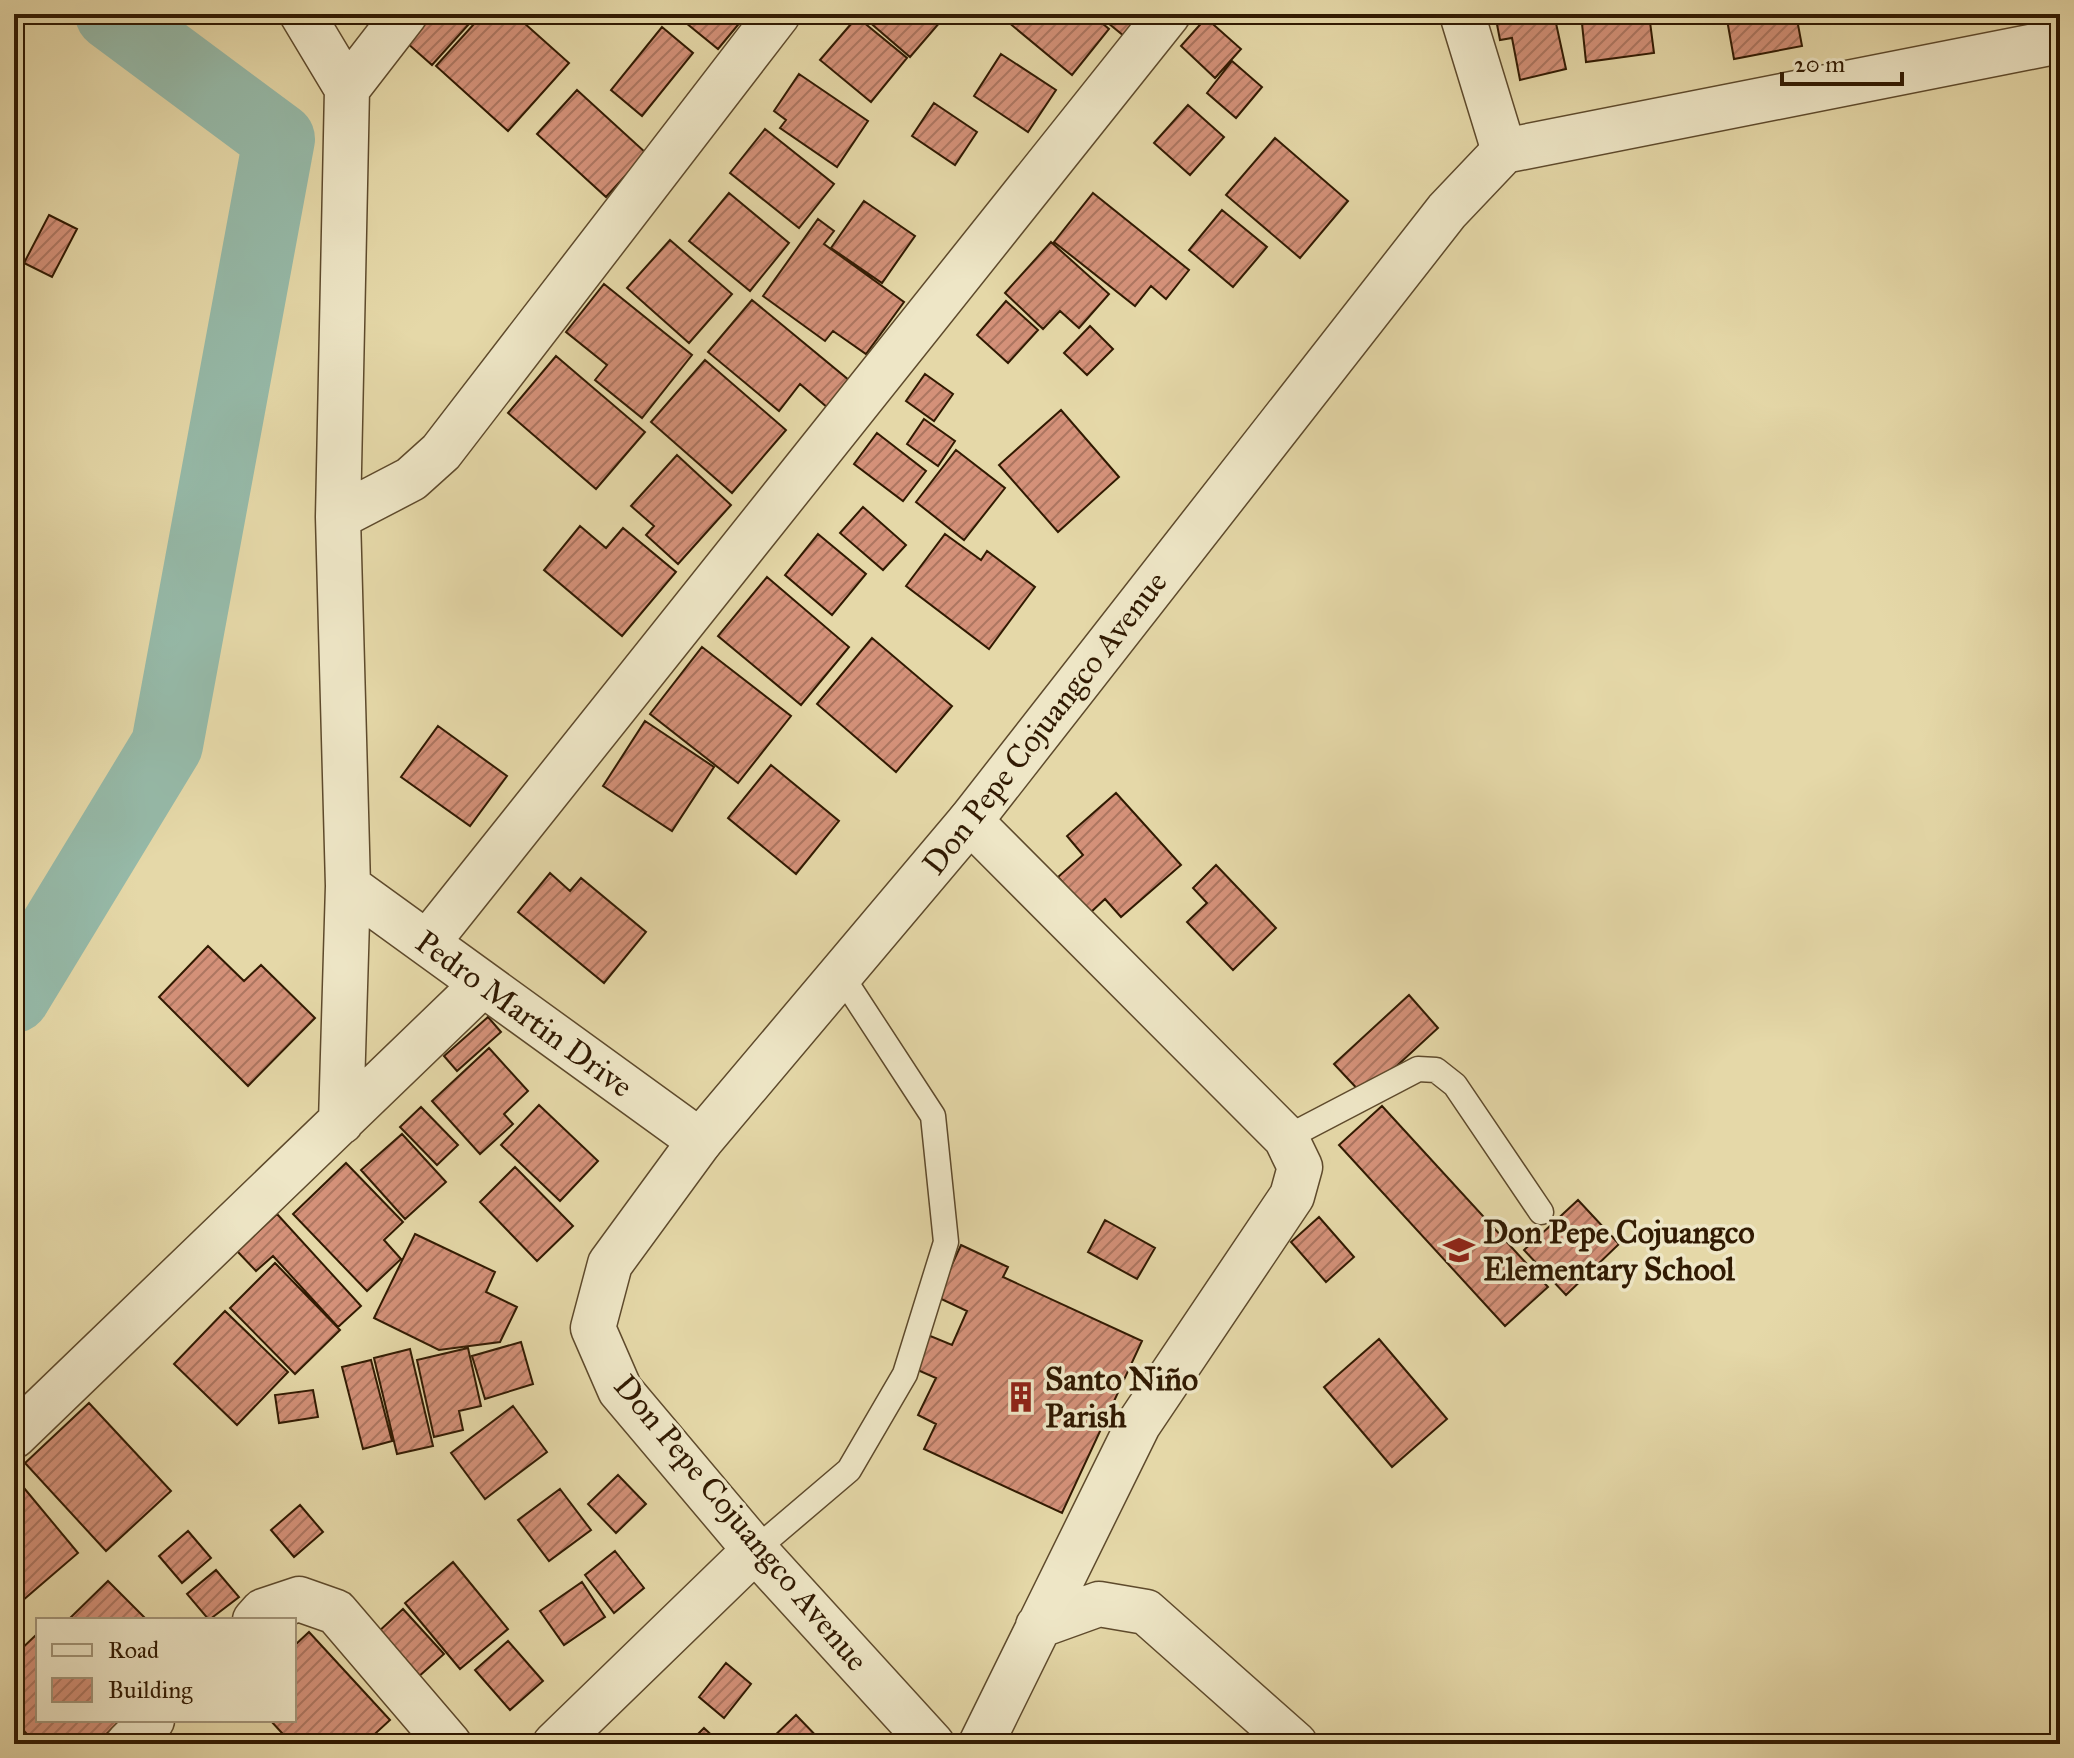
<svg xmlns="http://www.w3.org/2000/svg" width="2074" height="1758" font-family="'IM FELL Great Primer',serif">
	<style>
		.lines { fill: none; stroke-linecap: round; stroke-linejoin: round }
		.river { stroke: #96baa9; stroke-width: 72 }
		.building { fill: url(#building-hatch); stroke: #311a02; stroke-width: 2 }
		.service-casing { stroke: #5e4a2c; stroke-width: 27 }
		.minor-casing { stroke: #5e4a2c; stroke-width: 47 }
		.tertiary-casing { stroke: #5e4a2c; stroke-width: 47 }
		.service { stroke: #eee6c6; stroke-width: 24 }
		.minor { stroke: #eee6c6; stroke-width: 44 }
		.tertiary { stroke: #eee6c6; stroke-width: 44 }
		.labels { text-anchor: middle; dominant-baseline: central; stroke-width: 7; stroke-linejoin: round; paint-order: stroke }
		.street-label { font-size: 32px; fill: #311a02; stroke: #eee6c6 }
		.poi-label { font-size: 32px; font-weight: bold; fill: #311a02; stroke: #eee6c6; text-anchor: start }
	</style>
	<defs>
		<pattern id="building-hatch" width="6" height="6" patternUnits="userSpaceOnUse" patternTransform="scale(2)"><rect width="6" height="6" fill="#d49179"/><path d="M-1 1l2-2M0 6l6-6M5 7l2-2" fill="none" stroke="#ad7661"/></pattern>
	</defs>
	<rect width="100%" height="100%" fill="#e5d8a8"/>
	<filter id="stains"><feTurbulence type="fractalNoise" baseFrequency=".0025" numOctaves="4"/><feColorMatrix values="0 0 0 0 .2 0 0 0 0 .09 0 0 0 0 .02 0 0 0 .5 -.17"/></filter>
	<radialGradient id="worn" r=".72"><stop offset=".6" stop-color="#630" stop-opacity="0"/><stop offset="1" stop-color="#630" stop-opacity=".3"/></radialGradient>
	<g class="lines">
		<path class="river" d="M14,997l153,-252 112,-606 -168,-125"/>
	</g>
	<path class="building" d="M432,14h46l-46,51 -25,-22z
		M483,14h31l55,49 -61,68 -72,-65z
		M675,14h72l-29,35z
		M860,14h87l-37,43z
		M1005,14h86l18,15 -37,46 -70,-58z
		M1097,14h44l-17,22z
		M1495,14h59l12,55 -46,11 -8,-42 -12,2z
		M1581,14h68l5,39 -68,9z
		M1726,14h70l6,32 -68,13z
		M857,17l50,41 -36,44 -51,-42z
		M1206,18l35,31 -26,29 -34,-32z
		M662,27l31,26 -51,63 -31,-26z
		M1001,54l55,36 -28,42 -54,-36z
		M1232,61l30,26 -26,31 -29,-25z
		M799,74l69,47 -31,46 -57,-39 6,-8 -12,-9z
		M577,90l69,63 -40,44 -69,-63z
		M934,103l43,29 -22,33 -43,-29z
		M1188,105l36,32 -34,38 -36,-32z
		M765,129l69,55 -35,44 -69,-55z
		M1275,138l73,63 -48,57 -74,-63z
		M729,193l60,50 -39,48 -61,-50z
		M1093,193l96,77 -23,29 -15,-13 -16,20 -81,-64z
		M864,201l51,35 -33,47 -51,-35z
		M1222,210l45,37 -34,40 -44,-37z
		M49,215l28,14 -25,48 -28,-14z
		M818,219l16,12 -10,13 80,58 -38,52 -33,-23 -8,10 -62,-45z
		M670,240l62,54 -43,49 -62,-55z
		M1051,242l58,52 -30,34 -19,-17 -17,18 -38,-36z
		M604,284l88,71 -50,63 -47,-38 12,-15 -41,-33z
		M752,300l98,81 -22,27 -28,-24 -21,27 -71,-59z
		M1006,301l32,29 -30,33 -31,-28z
		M1090,326l23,23 -26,26 -23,-22z
		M556,356l89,76 -49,57 -88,-76z
		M705,360l81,70 -54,63 -81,-71z
		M925,374l28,20 -19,27 -28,-20z
		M1061,410l58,67 -61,55 -59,-67z
		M924,419l31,22 -17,25 -31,-22z
		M877,433l49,38 -23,30 -49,-37z
		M956,450l49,38 -41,52 -48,-38z
		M677,455l54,50 -53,59 -32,-29 8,-9 -23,-20z
		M863,507l43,38 -23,25 -43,-37z
		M580,526l26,22 17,-20 53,44 -54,64 -78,-66z
		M818,534l48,40 -34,41 -47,-40z
		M945,534l36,26 6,-9 48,36 -46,62 -83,-63z
		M767,577l82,70 -48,58 -83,-69z
		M872,638l80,68 -56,66 -79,-68z
		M702,647l89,69 -53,67 -88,-69z
		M645,721l69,46 -42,64 -69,-45z
		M438,726l69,50 -37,50 -69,-49z
		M771,765l68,56 -43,53 -68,-56z
		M1116,793l65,72 -60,52 -16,-18 -15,14 -32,-36 25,-22 -16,-19z
		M1216,865l60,63 -43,42 -46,-48 20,-19 -14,-15z
		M550,873l20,18 11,-13 65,54 -42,51 -86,-71z
		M208,946l36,35 17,-16 54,53 -67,68 -89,-89z
		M1409,995l29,33 -74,68 -30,-32z
		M488,1017l13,15 -44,39 -13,-15z
		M489,1048l39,43 -24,23 9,10 -33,30 -48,-53z
		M539,1105l59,56 -38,40 -59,-56z
		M1382,1106l166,181 -43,39 -166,-181z
		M421,1107l37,38 -21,20 -37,-38z
		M402,1134l44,48 -41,37 -44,-49z
		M346,1163l57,59 -19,18 17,19 -34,32 -74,-77z
		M515,1167l58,59 -36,35 -57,-59z
		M1578,1200l41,44 -53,51 -42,-45z
		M277,1214l84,92 -23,21 -65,-71 -17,15 -19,-20z
		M1319,1217l35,40 -28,25 -35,-40z
		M1105,1220l50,28 -18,31 -49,-27z
		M415,1234l80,38 -9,20 31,15 -17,35 -61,8 -65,-32z
		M961,1245l47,22 -5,10 139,64 -80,172 -138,-64 12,-25 -18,-9 18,-37 -23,-10 15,-33 24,10 15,-34 -30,-14z
		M275,1263l65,67 -45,44 -65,-66z
		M225,1311l63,61 -51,53 -63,-61z
		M1379,1339l68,80 -55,48 -68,-80z
		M521,1342l12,42 -48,15 -13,-43z
		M468,1348l13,58 -22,5 4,19 -29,7 -17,-77z
		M410,1349l23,97 -36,8 -23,-96z
		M371,1360l21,81 -29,8 -21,-82z
		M313,1390l5,27 -39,6 -4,-28z
		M89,1403l82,88 -65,60 -81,-88z
		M513,1406l34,46 -62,47 -34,-46z
		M618,1475l28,29 -30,29 -28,-29z
		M24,1488l54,65 -56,48 -8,-10v-95z
		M560,1489l31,41 -42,31 -31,-41z
		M300,1505l23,27 -29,25 -23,-27z
		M188,1531l23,27 -29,25 -23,-27z
		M615,1551l29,37 -30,25 -29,-38z
		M453,1562l55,67 -48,40 -55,-66z
		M216,1570l23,27 -30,23 -22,-26z
		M108,1581l39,39h-79z
		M582,1582l23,35 -41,28 -24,-34z
		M403,1609l41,45 -27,24 -40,-45z
		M309,1632l81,88 -26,24h-72l-22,-24h24v-74z
		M38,1633v87h83l-25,24h-60l-22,-24v-64z
		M508,1641l35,40 -33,29 -35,-40z
		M726,1663l25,21 -27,34 -25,-21z
		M796,1715l28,29h-58z
		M704,1728l17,16h-33z"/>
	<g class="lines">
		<defs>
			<path id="service" d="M1286,1138l132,-69 18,1 19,15 86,127
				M755,1550l94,-80 56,-96 41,-132 -13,-126 -92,-141"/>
			<path id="minor" d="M302,14l45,75 -9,428 10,369 -7,236
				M1462,14l42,137
				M347,89l58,-75
				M338,517l73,-38 30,-27 337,-438
				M970,821l316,317 14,29 -8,29 -154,229 -157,319
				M348,886l352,255
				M427,943l741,-929
				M14,1436l469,-452
				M255,1620l8,-9 36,-12 37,13 113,132
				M1038,1626l61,-22 47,8 149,132
				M128,1744l24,-24
				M555,1744l200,-194"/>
			<path id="tertiary" d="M932,1744l-177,-194 -135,-160 -27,-62 17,-64 90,-123 270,-320 477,-610 57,-60 556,-110"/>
		</defs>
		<use href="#service" class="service-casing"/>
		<use href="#minor" class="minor-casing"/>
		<use href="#tertiary" class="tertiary-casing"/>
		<use href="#service" class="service"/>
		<use href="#minor" class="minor"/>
		<use href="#tertiary" class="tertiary"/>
	</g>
	<defs>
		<symbol id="school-bare" viewBox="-9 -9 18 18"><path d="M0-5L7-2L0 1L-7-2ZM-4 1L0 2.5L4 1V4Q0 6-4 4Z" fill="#8f2418" stroke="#eee6c6" stroke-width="2.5" paint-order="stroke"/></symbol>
		<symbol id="building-bare" viewBox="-9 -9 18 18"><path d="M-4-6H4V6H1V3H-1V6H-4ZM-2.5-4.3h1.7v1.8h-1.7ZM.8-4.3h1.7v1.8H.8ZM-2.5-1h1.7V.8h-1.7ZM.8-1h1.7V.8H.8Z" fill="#8f2418" stroke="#eee6c6" stroke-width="2.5" paint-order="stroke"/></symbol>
	</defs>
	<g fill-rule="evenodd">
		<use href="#school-bare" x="1437" y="1228" width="44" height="44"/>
		<use href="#building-bare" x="999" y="1375" width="44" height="44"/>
	</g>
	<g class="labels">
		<g class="street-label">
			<text transform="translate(1045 723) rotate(-52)">Don Pepe Cojuangco Avenue</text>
			<text transform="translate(524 1014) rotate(36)">Pedro Martin Drive</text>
			<text transform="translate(741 1523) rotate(50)">Don Pepe Cojuangco Avenue</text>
		</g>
		<g class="poi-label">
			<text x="1483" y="1232">Don Pepe Cojuangco<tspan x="1483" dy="37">Elementary School</tspan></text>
			<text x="1045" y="1379">Santo Niño<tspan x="1045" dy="37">Parish</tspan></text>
		</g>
	</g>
	<rect width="2074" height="1758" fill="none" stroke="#e5d8a8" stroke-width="48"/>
	<rect x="16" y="16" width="2042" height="1726" fill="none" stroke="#311a02" stroke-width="4"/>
	<rect x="24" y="24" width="2026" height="1710" fill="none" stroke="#311a02" stroke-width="2"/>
	<rect x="36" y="1618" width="260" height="104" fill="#eee6c6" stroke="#a29478" stroke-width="2"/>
	<rect x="52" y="1644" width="40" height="12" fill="#eee6c6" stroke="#a29478" stroke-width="2"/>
	<text x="108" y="1658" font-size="24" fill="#311a02">Road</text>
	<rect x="52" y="1678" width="40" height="24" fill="url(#building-hatch)" stroke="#a29478" stroke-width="2"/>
	<text x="108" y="1698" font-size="24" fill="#311a02">Building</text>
	<path d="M1782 72v12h120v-12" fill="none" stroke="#311a02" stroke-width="4"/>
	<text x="1794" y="72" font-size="24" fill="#311a02" stroke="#eee6c6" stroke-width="6" paint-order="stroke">20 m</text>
	<rect width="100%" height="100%" filter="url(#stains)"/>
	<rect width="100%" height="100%" fill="url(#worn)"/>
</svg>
